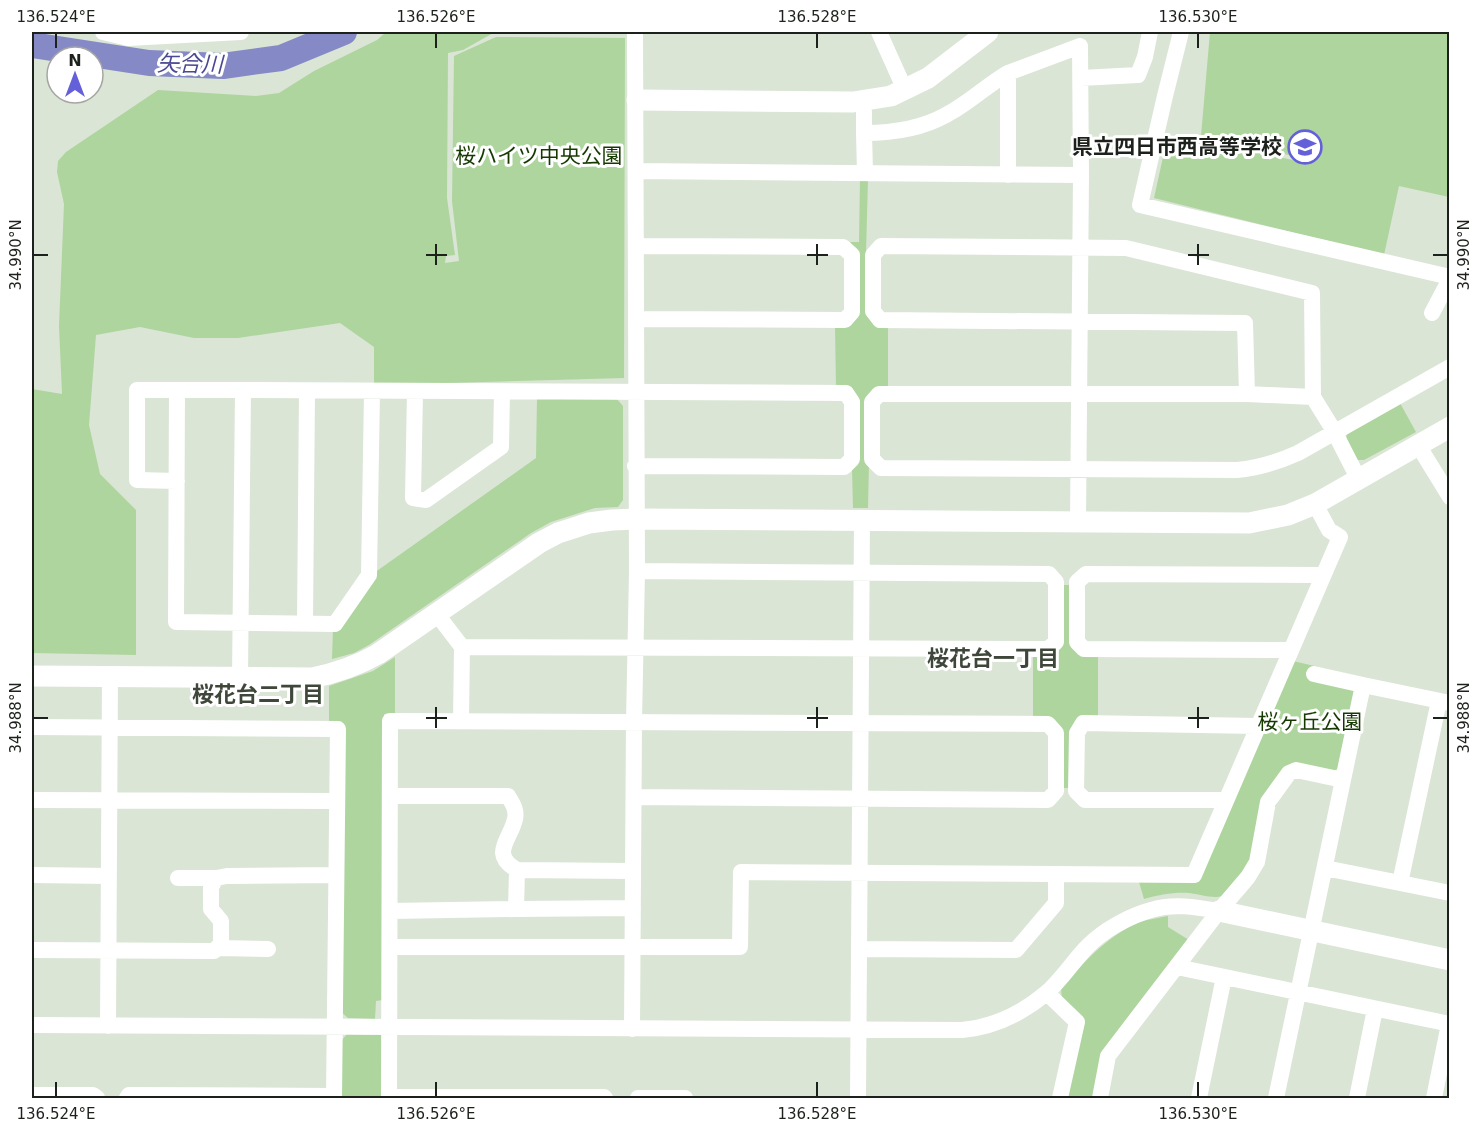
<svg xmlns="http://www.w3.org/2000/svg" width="1481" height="1130" font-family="'DejaVu Sans','Noto Sans JP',sans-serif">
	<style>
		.green { fill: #aed59e }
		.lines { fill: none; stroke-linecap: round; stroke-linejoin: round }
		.river { stroke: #858ac6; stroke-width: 26 }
		.minor { stroke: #fff; stroke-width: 16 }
		.tertiary { stroke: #fff; stroke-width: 21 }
		.ticks { fill: none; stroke: #1d211b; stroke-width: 2 }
		.labels { text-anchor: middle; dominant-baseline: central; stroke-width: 6; stroke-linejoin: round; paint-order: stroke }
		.poi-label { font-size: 21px; font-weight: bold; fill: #1d211b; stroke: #fff; text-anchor: end }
		.park-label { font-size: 21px; fill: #153a00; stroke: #fff }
		.water-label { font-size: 22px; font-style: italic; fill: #494993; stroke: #fff }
		.neighbourhood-label { font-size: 22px; font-weight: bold; fill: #3e473a; stroke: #fff }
		.neatline { fill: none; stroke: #1d211b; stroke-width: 2 }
		.ticks-label { font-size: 15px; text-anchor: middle; fill: #1d211b }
	</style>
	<rect width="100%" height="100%" fill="#dae5d5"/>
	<path class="green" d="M386,32h109l-32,18 -15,3 -1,145 8,57 -9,1 -1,7 14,-2 -7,-60 2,-145 42,-19 129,1 -1,340 -250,7v-38l-34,-24 -102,15h-44l-54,-11 -44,8 -7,90 11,49 36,36v145l-104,-2v-264l30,5 -3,-68 5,-122 -7,-32 1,-11 8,-9 92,-62 98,6 23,-3 35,-22 63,-31z
		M1210,32h239v165l-50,-11 -15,69 -230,-57 13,-59 10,-3 126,26v-4l-102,-22z
		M860,179h8l-2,74 4,62 18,10v63h-13l-6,74 -1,46h-15l-1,-39 5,-70 -21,-11 -1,-62h15l8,-74 -8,-10h9z
		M537,398h79l7,8v94l-5,7 -23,1 -44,14 -20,11 -162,112 -15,8 -22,6 1,-30 41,-56 162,-115z
		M1400,403l16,29 -52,28h-7l-11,-19 1,-10z
		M1062,585h11v62l25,8v63l-17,1 -9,69h-12l1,-59 -28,-10v-64l19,-1z
		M395,657v56l-11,1 -1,286 -7,1 -1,18 -27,-1 -8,-7 3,-287h-14v-38l44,-15z
		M1293,661l60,14 3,19 -17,74 -6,3 -39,-8c-11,24 -50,127 -72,133 -9,3 -23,-2 -33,-3 -15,-1 -31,2 -45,6l-5,-17h60z
		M1168,916v11l21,13 -87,114 -8,44h-26l15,-78 -21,-20 -1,-12c23,-26 46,-52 79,-66 9,-3 19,-4 28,-6z
		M347,1034l37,1 -1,63h-42l1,-58z"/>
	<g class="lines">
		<path class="river" d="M32,45l117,18 74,3 58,-8 63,-26"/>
		<path class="minor" d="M103,32l25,6 113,-6
			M879,32l26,58
			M1181,32l-16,64 -25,109 310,72
			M1081,78l57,-3 7,-18 5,-25
			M864,112v21
			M637,171l444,4 -3,346
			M865,173l-1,-40c29,0 57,-4 82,-18 22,-11 41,-30 62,-42
			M1008,175v-102l72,-27 1,129
			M636,246l207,1 9,8v57l-7,8 -209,-1
			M1432,313l18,-34
			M177,390h66
			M415,392l-2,106 13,2 75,-53 1,-55
			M1247,394l-2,-71 -365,-3 -7,-9v-56l8,-9 245,2 186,45 1,104 21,34 24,47
			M1313,397l-66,-3h-368l-7,8v57l9,9 356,2c22,-2 41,-8 61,-17l152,-86
			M1418,445l32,52
			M177,481l-40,-1v-90h40l-1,232 159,2 34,-49 3,-183
			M436,613l26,34 586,2 8,-7v-60l-7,-8 -412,-3
			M305,623l2,-232
			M1289,650l-205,-1 -7,-7v-60l9,-8 237,1
			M1314,674l49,11
			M240,677l3,-287 603,3 6,9v57l-8,8 -209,-1
			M461,720l1,-73
			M32,727l306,2 -4,369
			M391,796h117c5,8 9,14 7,23 -4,20 -26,35 2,51l116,1
			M32,800l305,1
			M1226,800h-141l-9,-9 1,-58 6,-10 174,3
			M1325,868l125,25
			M517,870l-1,39 117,-1
			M32,875l77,1
			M178,878h38
			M1400,883l39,-182
			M390,911l126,-2
			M390,947h350l1,-75 453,3 146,-338 -11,-7 -14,-26
			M218,948l50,1
			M860,949l156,1 40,-47v-29
			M32,950l182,1 7,-7v-23l-10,-12v-22l5,-9 11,-2 109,-1
			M1177,967l273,57
			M1047,993l30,29 -17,76
			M32,1025l930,5c32,-3 59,-16 83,-36 16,-13 28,-33 43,-48 16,-16 41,-30 63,-36 22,-7 45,-3 68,1
			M108,1026l2,-350
			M632,1029l2,-307 3,-151 -2,-539
			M32,1095h61l4,3
			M389,1097h215l1,1
			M127,1098l2,-3 205,1
			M389,1098l1,-377 658,3 8,9v58l-8,9 -414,-3
			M638,1098h47
			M858,1098l4,-578
			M1100,1098l8,-42 111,-145 29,-34 9,-15 11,-60 21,-29 7,-3 47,10
			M1199,1098l25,-121
			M1276,1098l87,-413 87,18
			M1357,1098l18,-89
			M1434,1098l15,-74"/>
		<path class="tertiary" d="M637,100l216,2 38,-6 37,-18 60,-46
			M32,676l280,2c24,-5 45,-12 66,-24l161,-111 19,-10 31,-10 23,-3 24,-1 613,4 39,-8 27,-11 135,-77
			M1219,911l231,49"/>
	</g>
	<path class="ticks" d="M56,33v15M436,33v15M817,33v15M1198,33v15M436,244v21M817,244v21M1198,244v21M33,255h15M426,255h21M807,255h21M1188,255h21M1433,255h15M436,707v21M817,707v21M1198,707v21M33,718h15M426,718h21M807,718h21M1188,718h21M1433,718h15M56,1082v15M436,1082v15M817,1082v15M1198,1082v15"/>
	<defs>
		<symbol id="school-ring" viewBox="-11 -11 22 22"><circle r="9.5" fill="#fff" stroke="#6460d9" stroke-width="1.5"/><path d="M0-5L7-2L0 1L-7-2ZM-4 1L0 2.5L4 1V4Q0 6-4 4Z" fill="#6460d9"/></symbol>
	</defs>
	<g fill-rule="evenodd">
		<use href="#school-ring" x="1286" y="128" width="38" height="38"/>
	</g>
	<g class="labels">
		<g class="poi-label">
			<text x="1282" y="147">県立四日市西高等学校</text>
		</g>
		<g class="park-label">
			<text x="539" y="156">桜ハイツ中央公園</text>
			<text x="1310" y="722">桜ヶ丘公園</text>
		</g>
		<g class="water-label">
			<text transform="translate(190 64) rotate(1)">矢合川</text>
		</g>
		<g class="neighbourhood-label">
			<text x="993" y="658">桜花台一丁目</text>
			<text x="258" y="694">桜花台二丁目</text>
		</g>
	</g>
	<rect width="1481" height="1130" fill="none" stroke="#ffffff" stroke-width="66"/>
	<g transform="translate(75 75)"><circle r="28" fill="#ffffff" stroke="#a5a6a4" stroke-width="1.5"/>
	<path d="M0-4.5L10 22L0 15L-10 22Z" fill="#6460d9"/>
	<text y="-9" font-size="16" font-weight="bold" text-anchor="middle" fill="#1d211b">N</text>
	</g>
	<rect x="33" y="33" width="1415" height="1064" class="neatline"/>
	<g class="ticks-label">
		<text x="56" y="22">136.524°E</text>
		<text x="436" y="22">136.526°E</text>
		<text x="817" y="22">136.528°E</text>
		<text x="1198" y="22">136.530°E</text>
		<text transform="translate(16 255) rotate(-90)" y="5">34.990°N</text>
		<text transform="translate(1464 255) rotate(-90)" y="5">34.990°N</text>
		<text transform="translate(16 718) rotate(-90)" y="5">34.988°N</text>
		<text transform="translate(1464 718) rotate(-90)" y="5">34.988°N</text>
		<text x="56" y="1119">136.524°E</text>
		<text x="436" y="1119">136.526°E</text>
		<text x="817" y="1119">136.528°E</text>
		<text x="1198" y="1119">136.530°E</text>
	</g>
</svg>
